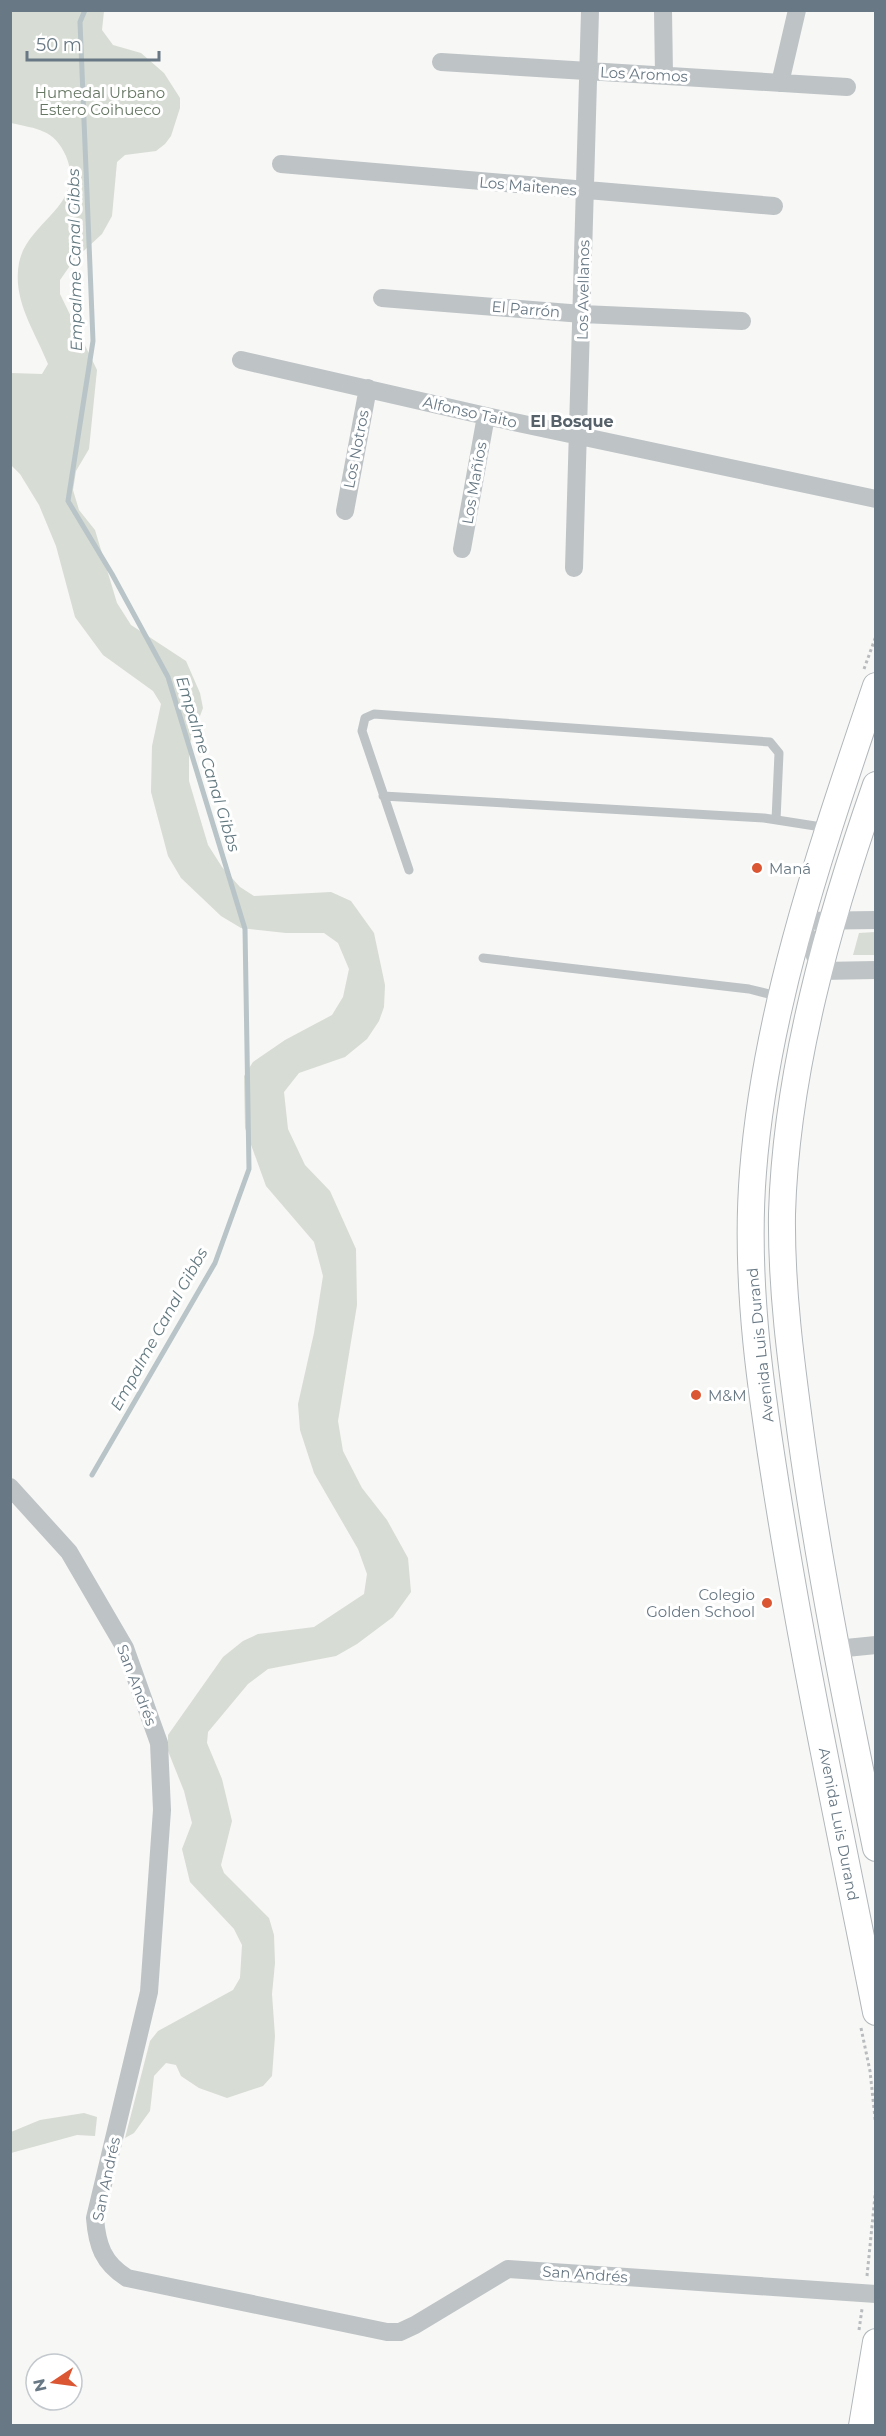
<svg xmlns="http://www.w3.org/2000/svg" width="886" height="2436" font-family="Montserrat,sans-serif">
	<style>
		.green { fill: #d7dcd4 }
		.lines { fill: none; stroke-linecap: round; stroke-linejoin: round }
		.stream { stroke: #b8c4c8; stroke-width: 5 }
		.secondary-casing { stroke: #b1b7bb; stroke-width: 28 }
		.path { stroke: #b9bcbe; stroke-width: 3; stroke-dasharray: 3 3; stroke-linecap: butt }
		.lane { stroke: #bec3c6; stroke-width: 9 }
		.street { stroke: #bec3c6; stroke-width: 18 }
		.secondary { stroke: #fff; stroke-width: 26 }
		.poi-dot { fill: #db5632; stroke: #fff; stroke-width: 2 }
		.labels { text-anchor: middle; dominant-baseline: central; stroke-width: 6; stroke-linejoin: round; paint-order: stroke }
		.street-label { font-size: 15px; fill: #687884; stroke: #fff }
		.park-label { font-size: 15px; fill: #667763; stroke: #fff }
		.poi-label { font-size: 15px; fill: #687884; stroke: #fff; text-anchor: start }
		.water-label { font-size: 16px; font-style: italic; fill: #637980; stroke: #fff }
		.neighbourhood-label { font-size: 16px; font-weight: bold; fill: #56616a; stroke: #fff }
	</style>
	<rect width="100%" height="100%" fill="#f7f7f5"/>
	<path class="green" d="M10,11h94l-2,19 11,15 28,8 23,20 16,25v10l-9,28 -6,8 -9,7 -31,4 -8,7 -5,54 -10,18 -28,26 -14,20v14l37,76 -8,79 -13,22 -3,19 6,20 16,20 22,73 14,22 55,36 14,32 3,15 -14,37v36l19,64 14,22 18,20 14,9 77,-4 20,9 23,32 11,52 -1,22 -5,14 -12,18 -22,18 -46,16 -15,19 4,37 17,36 25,26 26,58 1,56 -19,116 5,30 19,37 25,32 21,38 3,34 -18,25 -36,27 -21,12 -68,13 -20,15 -40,48 -1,11 15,36 10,42 -11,44 3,8 45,45 5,17 1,28 -3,31 3,42 -3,40 -9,10 -36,12 -28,-10 -18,-12 -5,-11 -10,-2 -12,13 -4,35 -16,22 -9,5 25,-97 8,-10 75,-41 7,-12 2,-33 -8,-16 -44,-47 -8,-33 10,-26 -8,-32 -16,-40v-16l55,-78 20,-16 15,-7 56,-7 50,-33 3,-20 -9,-25 -44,-76 -14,-43 -2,-26 16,-71 9,-57 -9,-34 -48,-56 -21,-58 -1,-52 9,-14 32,-22 47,-25 11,-18 6,-28 -11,-26 -14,-10h-38l-45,-5 -20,-12 -40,-38 -13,-22 -17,-64 1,-46 9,-42 -8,-13 -50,-36 -28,-38 -19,-71 -17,-41 -19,-31 -9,-9v-92l31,1 6,-10c-13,-33 -36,-64 -29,-101 8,-42 68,-57 47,-107 -12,-27 -29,-27 -55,-33z
		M875,932v23h-22l6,-22z
		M84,2113l13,4 -2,19 -18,-1 -66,18v-21l29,-12z"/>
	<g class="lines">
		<path class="stream" d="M85,10l-5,12 13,319 -25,160 44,73 56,103 77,252 4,240 -34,94 -123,212"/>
		<defs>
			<path id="secondary" d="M876,686c-53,158 -110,319 -123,486 -9,113 9,228 27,339 27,167 63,334 96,501
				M876,785c-47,134 -90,286 -94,429 -1,74 9,148 19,222 19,138 47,275 75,412
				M862,2426l14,-84"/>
		</defs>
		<use href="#secondary" class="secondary-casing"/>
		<path class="path" d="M864,669l12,-33
			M861,2028l9,43 6,56
			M867,2276l9,-90
			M859,2330l3,-21"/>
		<path class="lane" d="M383,796l381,22 64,10
			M409,870l-47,-139 3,-13 9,-4 396,28 9,11 -3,67
			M483,958l266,31 32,8"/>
		<path class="street" d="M663,10l1,65
			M441,62l406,25
			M780,83l17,-73
			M281,164l493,42
			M382,298l200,16 160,7
			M241,360l245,56 390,83
			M345,511l23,-123
			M462,549l24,-133
			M574,568l16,-557
			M876,920l-75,1 20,50 55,-1
			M10,1487l59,65 56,96 34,95 3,67 -13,182 -54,226c2,27 8,45 32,60l260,54h13l15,-7 93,-56 368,25
			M836,1649l40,-4"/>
		<use href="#secondary" class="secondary"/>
	</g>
	<g class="poi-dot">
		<circle cx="757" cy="868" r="6"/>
		<circle cx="696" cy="1395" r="6"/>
		<circle cx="767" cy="1603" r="6"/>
	</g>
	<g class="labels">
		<g class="street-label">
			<text transform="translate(644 74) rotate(3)">Los Aromos</text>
			<text transform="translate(528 186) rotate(5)">Los Maitenes</text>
			<text transform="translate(583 290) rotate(-89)">Los Avellanos</text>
			<text transform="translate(526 309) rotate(5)">El Parrón</text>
			<text transform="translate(470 412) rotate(13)">Alfonso Taito</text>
			<text transform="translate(356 449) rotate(-79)">Los Notros</text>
			<text transform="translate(474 483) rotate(-80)">Los Mañíos</text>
			<text transform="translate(760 1345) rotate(-96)">Avenida Luis Durand</text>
			<text transform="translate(137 1685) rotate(69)">San Andrés</text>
			<text transform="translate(839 1824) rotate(79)">Avenida Luis Durand</text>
			<text transform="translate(106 2179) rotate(-78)">San Andrés</text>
			<text transform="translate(585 2274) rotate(4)">San Andrés</text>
		</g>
		<g class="park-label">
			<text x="100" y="92">Humedal Urbano<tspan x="100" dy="17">Estero Coihueco</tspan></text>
		</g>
		<g class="poi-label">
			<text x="769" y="868">Maná</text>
			<text x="708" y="1395">M&amp;M</text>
			<text x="755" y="1594" text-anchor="end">Colegio<tspan x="755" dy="17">Golden School</tspan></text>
		</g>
		<g class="water-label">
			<text transform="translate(75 260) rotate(-91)">Empalme Canal Gibbs</text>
			<text transform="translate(208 764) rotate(73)">Empalme Canal Gibbs</text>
			<text transform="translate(159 1329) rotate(-61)">Empalme Canal Gibbs</text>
		</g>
		<g class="neighbourhood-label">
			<text x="572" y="421">El Bosque</text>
		</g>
	</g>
	<rect width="886" height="2436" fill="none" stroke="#687884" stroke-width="24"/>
	<g transform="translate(54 2382) rotate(257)"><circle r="28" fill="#ffffff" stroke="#c3c9ce" stroke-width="1.5"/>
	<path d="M0-4.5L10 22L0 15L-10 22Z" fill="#db5632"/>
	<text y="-9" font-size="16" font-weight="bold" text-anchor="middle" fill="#687884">N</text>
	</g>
	<path d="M27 51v9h132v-9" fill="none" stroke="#687884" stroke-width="3"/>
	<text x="36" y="51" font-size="18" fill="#687884" stroke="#ffffff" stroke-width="4.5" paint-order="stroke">50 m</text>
</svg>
